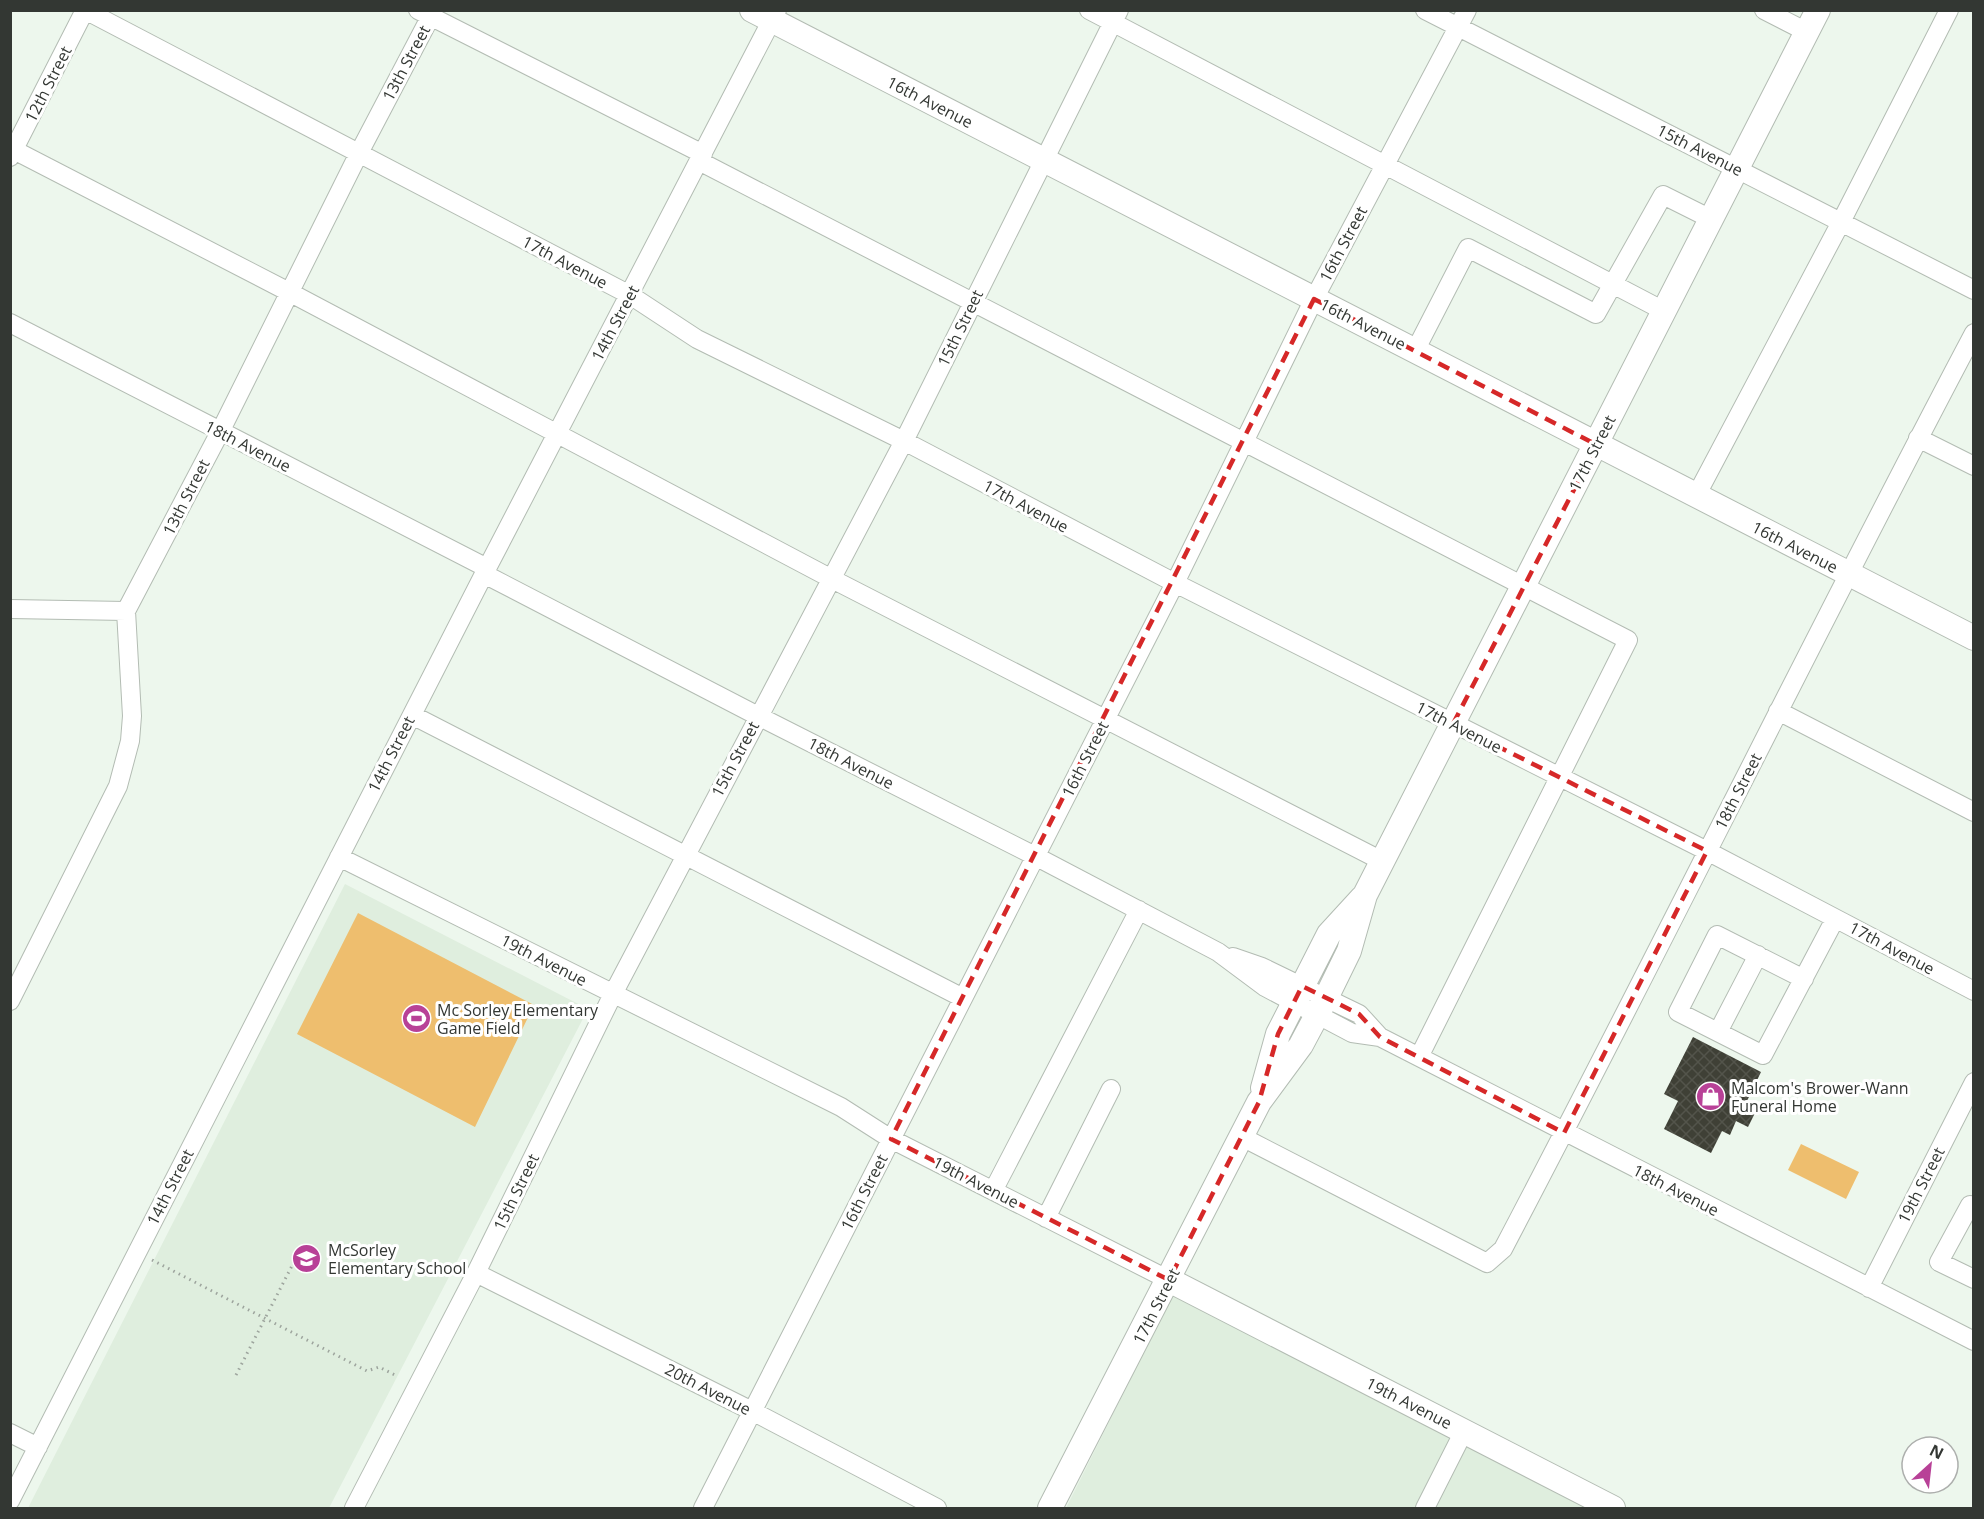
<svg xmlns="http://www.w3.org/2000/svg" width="1984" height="1519" font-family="'Open Sans',sans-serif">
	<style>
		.built { fill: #dfeede }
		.green { fill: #eebe6e }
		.building { fill: url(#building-cross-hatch) }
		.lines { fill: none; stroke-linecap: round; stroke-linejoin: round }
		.minor-casing { stroke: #b3bcb3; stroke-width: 20 }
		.major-casing { stroke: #b3bcb3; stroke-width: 26 }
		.path { stroke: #9da49d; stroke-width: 3; stroke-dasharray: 1.5 4.5; stroke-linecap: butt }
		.minor { stroke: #fff; stroke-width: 18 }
		.major { stroke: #fff; stroke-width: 24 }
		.marked { fill: none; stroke: #d62828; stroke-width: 4.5; stroke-dasharray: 12 8; stroke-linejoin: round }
		.labels { text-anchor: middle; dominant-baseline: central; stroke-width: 6; stroke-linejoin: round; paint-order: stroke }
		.street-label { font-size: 16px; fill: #333733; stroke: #fff }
		.poi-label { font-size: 16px; fill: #333733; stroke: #fff; text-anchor: start }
	</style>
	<defs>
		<pattern id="building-cross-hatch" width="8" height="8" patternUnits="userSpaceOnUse" patternTransform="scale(1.5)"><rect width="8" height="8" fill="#3f4036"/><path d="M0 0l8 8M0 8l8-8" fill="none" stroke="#53544b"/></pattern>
	</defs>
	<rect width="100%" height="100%" fill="#edf7ed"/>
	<path class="built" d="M345,884l243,125 -259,499h-301z
		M1174,1292l419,216h-527z"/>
	<path class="green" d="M358,913l176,92 -59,122 -178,-93z
		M1801,1144l58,28 -13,27 -58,-29z"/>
	<path class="building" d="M1693,1037l68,35 -15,31 11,6 -9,18 -12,-6 -6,14 -8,-4 -11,22 -47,-24 14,-28 -14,-7z"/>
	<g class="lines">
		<defs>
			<path id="minor" d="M85,10l545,285 67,44 207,102 271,142 532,268 267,140
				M418,10l285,144
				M1089,10l575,301
				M1425,10l549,280
				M1764,10l43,22
				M10,148l279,144 543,287 550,282
				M10,157l75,-147
				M699,161l929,479 -209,417
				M10,323l477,245
				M1415,351l53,-103 128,66 67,-119 48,24
				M1918,438l56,28
				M1696,496l145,-274 108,-212
				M484,574l274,142 277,140 183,96 47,35 87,46 28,4 594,304
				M10,609l116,2
				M1778,711l196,101
				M412,715l551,283
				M339,857l502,250 50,32 278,141
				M1233,957l29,10 97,47 21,23
				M1804,979l-87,-44 -39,77 85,43 72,-136
				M10,1001l108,-215 12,-45 2,-25 -6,-105 94,-179 139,-279 75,-143
				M1718,1032l40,-77
				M1242,1137l245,126 16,-14c160,-304 310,-612 471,-916
				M993,1191l146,-281
				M1974,1207l-4,-2 -31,57 35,17
				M1046,1218l65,-129
				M476,1273l276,138 185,97
				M1869,1288l105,-206
				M10,1433l28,14
				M10,1501l474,-927 293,-564
				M354,1508l122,-235 137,-279 291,-553 215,-431
				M703,1508l472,-925 139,-284 153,-289
				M1425,1508l39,-77"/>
			<path id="major" d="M752,10l1222,628
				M1263,1088l15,-54 51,-100 33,-36
				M1169,1280l444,228
				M1050,1508l209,-406 42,-57 25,-47 23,-47 16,-56 453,-885"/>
		</defs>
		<use href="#minor" class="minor-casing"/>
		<use href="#major" class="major-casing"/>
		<path class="path" d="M152,1260l215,111 12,-4 16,8
			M236,1375l62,-121"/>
		<use href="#minor" class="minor"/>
		<use href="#major" class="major"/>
	</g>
	<path class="marked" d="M1314,299l283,146 -144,279 254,127 -143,282 -184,-96 -21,-23 -57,-28 -24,48 -19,68 -90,178 -278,-141z"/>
	<defs>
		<symbol id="stadium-disc" viewBox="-11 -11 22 22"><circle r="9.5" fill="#b84197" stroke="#fff"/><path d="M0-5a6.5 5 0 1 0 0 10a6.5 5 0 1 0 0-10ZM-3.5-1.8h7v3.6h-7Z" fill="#fff"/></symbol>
		<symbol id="shop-disc" viewBox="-11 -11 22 22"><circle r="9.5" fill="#b84197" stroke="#fff"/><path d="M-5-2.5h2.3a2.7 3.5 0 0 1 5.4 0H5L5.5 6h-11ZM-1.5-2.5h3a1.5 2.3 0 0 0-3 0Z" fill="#fff"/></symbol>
		<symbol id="school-disc" viewBox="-11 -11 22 22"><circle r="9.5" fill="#b84197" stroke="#fff"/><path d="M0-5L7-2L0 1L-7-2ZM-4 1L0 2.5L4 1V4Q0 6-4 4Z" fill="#fff"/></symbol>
	</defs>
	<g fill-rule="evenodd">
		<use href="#stadium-disc" x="400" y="1002" width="33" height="33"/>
		<use href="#shop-disc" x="1694" y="1080" width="33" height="33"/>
		<use href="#school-disc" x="290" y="1242" width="33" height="33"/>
	</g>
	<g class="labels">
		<g class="street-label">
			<text transform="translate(406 63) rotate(-62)">13th Street</text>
			<text transform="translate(48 84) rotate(-63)">12th Street</text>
			<text transform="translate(930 102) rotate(27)">16th Avenue</text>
			<text transform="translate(1700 150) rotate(27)">15th Avenue</text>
			<text transform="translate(1343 244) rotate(-62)">16th Street</text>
			<text transform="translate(565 262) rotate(28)">17th Avenue</text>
			<text transform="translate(615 323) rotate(-62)">14th Street</text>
			<text transform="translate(1363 324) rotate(27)">16th Avenue</text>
			<text transform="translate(960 328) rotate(-64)">15th Street</text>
			<text transform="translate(248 446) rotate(27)">18th Avenue</text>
			<text transform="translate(1592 453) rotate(-63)">17th Street</text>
			<text transform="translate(186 497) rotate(-63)">13th Street</text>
			<text transform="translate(1026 506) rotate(28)">17th Avenue</text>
			<text transform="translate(1795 547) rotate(27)">16th Avenue</text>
			<text transform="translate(1459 727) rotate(27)">17th Avenue</text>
			<text transform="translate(391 754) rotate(-63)">14th Street</text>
			<text transform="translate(735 759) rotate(-62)">15th Street</text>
			<text transform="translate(1085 759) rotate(-63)">16th Street</text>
			<text transform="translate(851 763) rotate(27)">18th Avenue</text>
			<text transform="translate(1738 791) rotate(-63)">18th Street</text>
			<text transform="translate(1892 948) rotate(28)">17th Avenue</text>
			<text transform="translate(544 960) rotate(27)">19th Avenue</text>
			<text transform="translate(976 1182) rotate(27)">19th Avenue</text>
			<text transform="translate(1921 1185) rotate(-63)">19th Street</text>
			<text transform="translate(170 1187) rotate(-63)">14th Street</text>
			<text transform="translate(1676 1190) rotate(27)">18th Avenue</text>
			<text transform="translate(516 1192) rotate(-64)">15th Street</text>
			<text transform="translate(864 1192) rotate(-63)">16th Street</text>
			<text transform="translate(1156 1306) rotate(-63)">17th Street</text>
			<text transform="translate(708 1389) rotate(27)">20th Avenue</text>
			<text transform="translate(1409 1403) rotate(27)">19th Avenue</text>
		</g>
		<g class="poi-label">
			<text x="437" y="1010">Mc Sorley Elementary<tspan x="437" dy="18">Game Field</tspan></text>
			<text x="1731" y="1088">Malcom's Brower-Wann<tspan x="1731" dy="18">Funeral Home</tspan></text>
			<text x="328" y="1250">McSorley<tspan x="328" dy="18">Elementary School</tspan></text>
		</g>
	</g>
	<rect width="1984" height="1519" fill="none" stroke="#333733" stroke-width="24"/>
	<g transform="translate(1930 1465) rotate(27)"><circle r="28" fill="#ffffff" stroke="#adafad" stroke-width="1.5"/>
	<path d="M0-4.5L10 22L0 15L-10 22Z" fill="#b84197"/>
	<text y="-9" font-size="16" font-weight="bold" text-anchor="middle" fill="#333733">N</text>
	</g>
</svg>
